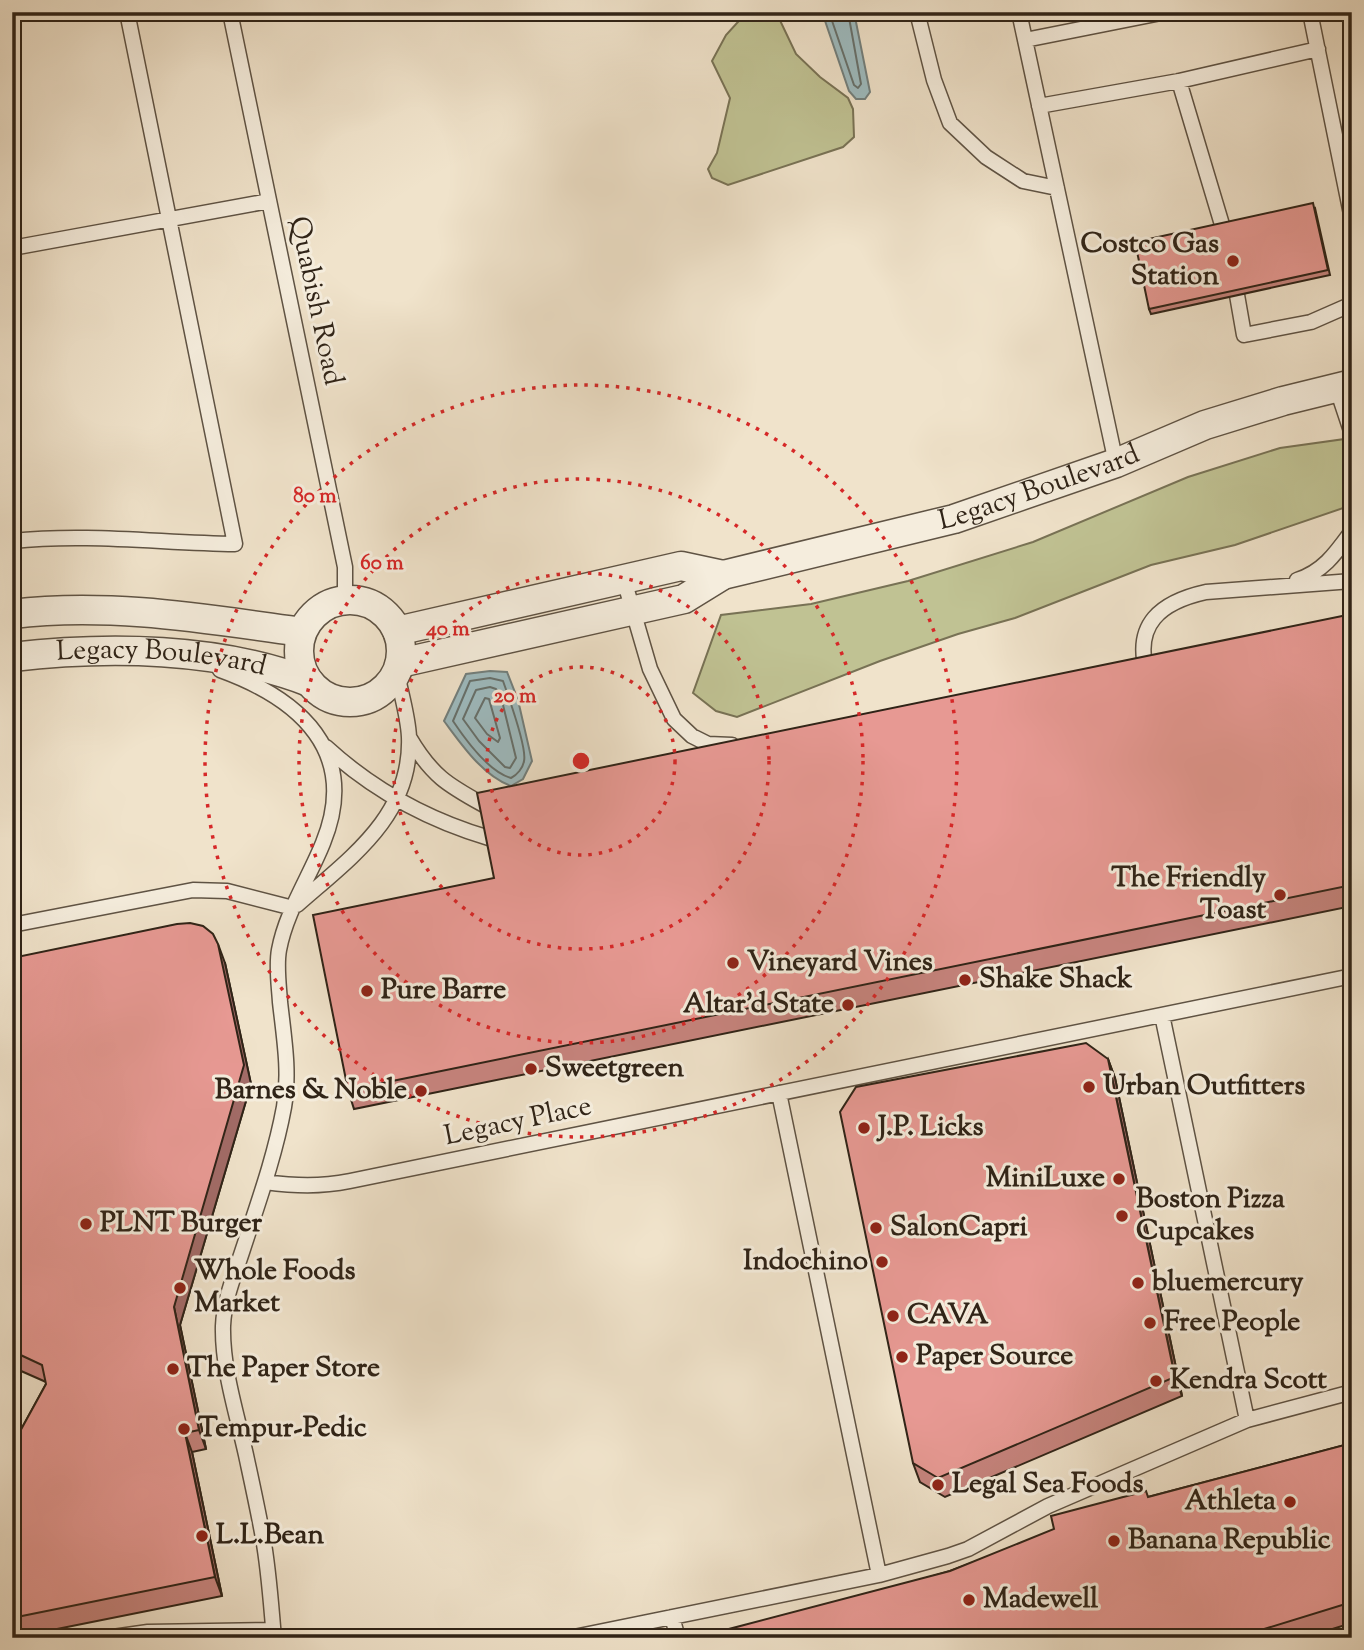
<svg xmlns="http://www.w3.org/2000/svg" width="1364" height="1650" font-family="'Sorts Mill Goudy',serif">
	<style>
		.green { fill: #c0c293; stroke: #787255; stroke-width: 2 }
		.water { fill: #9ebcc1; stroke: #727f7d; stroke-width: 2 }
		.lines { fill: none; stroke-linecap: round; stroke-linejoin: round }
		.shore { stroke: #66706c; stroke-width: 2 }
		.service-casing { stroke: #5f5344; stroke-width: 17 }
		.minor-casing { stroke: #5f5344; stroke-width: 31 }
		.service { stroke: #f5eddd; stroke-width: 14 }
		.minor { stroke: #f5eddd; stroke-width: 28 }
		.wall { fill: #c7847e; stroke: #2f2317; stroke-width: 2 }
		.shaded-wall { fill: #a26b67; stroke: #2f2317; stroke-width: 2 }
		.building { fill: #e79993; stroke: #2f2317; stroke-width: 2 }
		.ring { fill: none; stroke: #d62828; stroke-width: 3.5; stroke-dasharray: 3.5 7 }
		.poi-dot { fill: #8f2418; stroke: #f5eddd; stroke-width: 2.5 }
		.labels { text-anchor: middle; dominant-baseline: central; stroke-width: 6; stroke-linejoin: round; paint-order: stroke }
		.poi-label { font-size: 28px; font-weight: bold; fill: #2f2317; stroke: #f5eddd; text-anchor: start }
		.street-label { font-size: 28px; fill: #2f2317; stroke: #f5eddd }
		.centre { fill: #d62828; stroke: #f5eddd; stroke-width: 3.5 }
		.ring-label { font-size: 21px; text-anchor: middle; font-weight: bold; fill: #d62828; stroke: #f5eddd; stroke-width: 6; stroke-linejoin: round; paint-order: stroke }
	</style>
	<rect width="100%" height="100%" fill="#f0e3cb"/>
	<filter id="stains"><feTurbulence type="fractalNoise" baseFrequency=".00286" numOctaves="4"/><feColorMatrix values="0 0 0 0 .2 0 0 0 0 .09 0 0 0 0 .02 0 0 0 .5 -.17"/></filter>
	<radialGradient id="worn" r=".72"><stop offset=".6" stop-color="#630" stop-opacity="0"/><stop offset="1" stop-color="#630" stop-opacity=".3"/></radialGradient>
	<path class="green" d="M747,12h29l20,42 24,23 28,21 5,11 1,28 -11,10 -115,38 -16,-7 -4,-9 9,-16 13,-55 -18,-37 14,-26z
		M1352,438v67l-117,40 -84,20 -136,53 -57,16 -78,27 -143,56 -21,-6 -23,-18 28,-78 90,-11 97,-23 125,-39 155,-65 92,-29z"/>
	<path class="water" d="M822,12h32l16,80 -5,7h-9l-7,-8z
		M490,671l17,1 11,28 14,61 -9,18 -12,7c-29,-11 -49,-41 -67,-65l22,-47z"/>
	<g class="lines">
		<path class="shore" d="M829,12l25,73 4,3 3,-4 -13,-72
			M490,678l13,3c5,14 24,68 21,80 -1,7 -7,14 -13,17 -22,-6 -46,-39 -58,-57l17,-40z
			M490,687l6,2 7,16 13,53 -6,10 -5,-1 -26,-26 -16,-22 13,-29z
			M485,698l4,1 11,39 -2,4 -11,-8 -12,-16z"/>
		<defs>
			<path id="service" d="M230,12l115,555v33
				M917,12l17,68 16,43 36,34 37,24 34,7
				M1019,12l97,451
				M1310,12l42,207
				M1025,40l141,-28
				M1179,81l44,147
				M1039,106l140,-25 139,-32
				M12,248l257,-47
				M1237,295l7,40 67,-13 41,-18
				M1337,389l15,45
				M12,541c75,-8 149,2 223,3l-108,-532
				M624,580l26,89 24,50 18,17 16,8 24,1
				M1297,580c26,-8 39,-27 55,-49
				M220,670c80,29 140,82 103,173 -14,35 -37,69 -44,107 -3,16 0,36 1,52 4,36 10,70 4,105 -9,49 -26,96 -41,142 -8,25 -19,50 -20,77 -1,43 14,88 23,129 6,28 12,55 17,83 6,33 8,67 11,100
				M1147,673c-14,-49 14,-71 59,-81l146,-11
				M409,737c25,43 43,50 84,73
				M326,747c47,43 102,73 163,91
				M297,905c53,-47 115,-89 112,-168 -1,-21 -8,-43 -12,-64
				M12,925l181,-35 34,1 66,17
				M1162,1015l85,405
				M779,1093l100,482
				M265,1182c30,4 55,5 85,-1l1002,-205
				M672,1617l6,21
				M106,1638l42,-6 125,-2
				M569,1638l310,-63 69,-19 20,-7 80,-43 199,-86 105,-28"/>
			<g id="minor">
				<circle cx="350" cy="651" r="51"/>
				<path d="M12,614c97,-12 195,5 290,18"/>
				<path d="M397,631l284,-65 42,9"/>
				<path id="s1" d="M12,657c95,-11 207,-10 297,25"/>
				<path id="s2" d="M400,663l284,-64 39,-24 231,-56 162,-56 89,-38 78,-24 69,-17"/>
			</g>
		</defs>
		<use href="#service" class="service-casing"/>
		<use href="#minor" class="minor-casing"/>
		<use href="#service" class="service"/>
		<use href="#minor" class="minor"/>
	</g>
	<path class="wall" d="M1315,208l15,67 -179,39 -2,-5z
		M1352,614v292l-998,203 -6,-19 146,-212z
		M12,958l213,5 26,121 -71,241 26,124 -14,3 30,144 -210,42v-192l34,-62v-2l-34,-15z
		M1108,1059l7,19 67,318 -237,101 -25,-15 -7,-19z
		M1352,1443v180l-49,15h-581l228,-67 198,-74z"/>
	<path class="shaded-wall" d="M218,944l7,19 26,121 -71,241 26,124 -7,-19 -25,-123z
		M1108,1059l7,19 67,318 -7,-19z
		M185,1433l7,19 30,144 -7,-19z"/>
	<path class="building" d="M1313,203l15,67 -179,39 -14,-67z
		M1352,614v271l-1004,205 -35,-175 181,-37 -17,-85z
		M190,923l13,3 10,8 5,10 26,121 -70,242 25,123 -14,3 30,144 -203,41v-172l34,-62 -4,-19 -30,-14v-393l165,-34z
		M1086,1043l22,16 67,318 -237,101 -25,-15 -73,-351 16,-25z
		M1352,1443v159l-117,36h-513l7,-9 221,-58 104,-42 -3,-13 95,-25 2,6z"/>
	<g class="ring">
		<circle cx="581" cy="761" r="94"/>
		<circle cx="581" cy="761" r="188"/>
		<circle cx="581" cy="761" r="282"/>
		<circle cx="581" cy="761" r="376"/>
	</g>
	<g class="poi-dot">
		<circle cx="1233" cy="261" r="7"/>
		<circle cx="1280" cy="895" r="7"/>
		<circle cx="733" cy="963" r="7"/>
		<circle cx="965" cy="980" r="7"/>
		<circle cx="367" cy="991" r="7"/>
		<circle cx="848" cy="1005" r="7"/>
		<circle cx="531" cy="1069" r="7"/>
		<circle cx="1089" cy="1087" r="7"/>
		<circle cx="421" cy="1091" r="7"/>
		<circle cx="864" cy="1128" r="7"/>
		<circle cx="1119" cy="1179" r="7"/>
		<circle cx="1122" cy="1216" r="7"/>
		<circle cx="86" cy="1224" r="7"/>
		<circle cx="876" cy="1228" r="7"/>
		<circle cx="882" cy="1262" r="7"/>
		<circle cx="1138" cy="1283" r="7"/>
		<circle cx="180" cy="1288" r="7"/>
		<circle cx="893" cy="1316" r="7"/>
		<circle cx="1150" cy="1323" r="7"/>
		<circle cx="902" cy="1357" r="7"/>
		<circle cx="173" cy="1369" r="7"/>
		<circle cx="1156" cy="1381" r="7"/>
		<circle cx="184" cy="1429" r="7"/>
		<circle cx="938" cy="1485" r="7"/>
		<circle cx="1290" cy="1502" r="7"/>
		<circle cx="202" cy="1536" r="7"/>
		<circle cx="1114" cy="1541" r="7"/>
		<circle cx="969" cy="1600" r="7"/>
	</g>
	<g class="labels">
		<g class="poi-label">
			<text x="1219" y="245" text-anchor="end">Costco Gas<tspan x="1219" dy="32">Station</tspan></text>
			<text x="1266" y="879" text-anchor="end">The Friendly<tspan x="1266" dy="32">Toast</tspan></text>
			<text x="747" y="963">Vineyard Vines</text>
			<text x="979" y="980">Shake Shack</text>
			<text x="381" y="991">Pure Barre</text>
			<text x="834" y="1005" text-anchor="end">Altar'd State</text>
			<text x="545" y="1069">Sweetgreen</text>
			<text x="1103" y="1087">Urban Outfitters</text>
			<text x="407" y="1091" text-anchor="end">Barnes &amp; Noble</text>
			<text x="878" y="1128">J.P. Licks</text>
			<text x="1105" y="1179" text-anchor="end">MiniLuxe</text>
			<text x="1136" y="1200">Boston Pizza<tspan x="1136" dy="32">Cupcakes</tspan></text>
			<text x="100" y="1224">PLNT Burger</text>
			<text x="890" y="1228">SalonCapri</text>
			<text x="868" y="1262" text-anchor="end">Indochino</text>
			<text x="194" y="1272">Whole Foods<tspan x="194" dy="32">Market</tspan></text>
			<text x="1152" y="1283">bluemercury</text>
			<text x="907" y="1316">CAVA</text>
			<text x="1164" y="1323">Free People</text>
			<text x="916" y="1357">Paper Source</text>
			<text x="187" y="1369">The Paper Store</text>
			<text x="1170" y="1381">Kendra Scott</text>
			<text x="198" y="1429">Tempur-Pedic</text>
			<text x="952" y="1485">Legal Sea Foods</text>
			<text x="1276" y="1502" text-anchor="end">Athleta</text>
			<text x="216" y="1536">L.L.Bean</text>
			<text x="1128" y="1541">Banana Republic</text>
			<text x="983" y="1600">Madewell</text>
		</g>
		<g class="street-label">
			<text transform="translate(315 301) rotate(78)">Quabish Road</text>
			<text stroke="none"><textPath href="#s2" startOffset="665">Legacy Boulevard</textPath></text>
			<text stroke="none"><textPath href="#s1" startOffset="150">Legacy Boulevard</textPath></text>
			<text transform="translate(518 1122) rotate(-12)">Legacy Place</text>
		</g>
	</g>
	<circle cx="581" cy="761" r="10" class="centre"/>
	<g class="ring-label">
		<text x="315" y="502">80 m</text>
		<text x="382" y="569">60 m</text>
		<text x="448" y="635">40 m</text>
		<text x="515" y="702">20 m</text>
	</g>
	<rect width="1364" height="1650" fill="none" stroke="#f0e3cb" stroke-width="42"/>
	<rect x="14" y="14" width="1336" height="1622" fill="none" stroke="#2f2317" stroke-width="3.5"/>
	<rect x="21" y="21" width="1322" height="1608" fill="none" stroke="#2f2317" stroke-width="2"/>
	<rect width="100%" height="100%" filter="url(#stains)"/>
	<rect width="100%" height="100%" fill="url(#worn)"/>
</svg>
